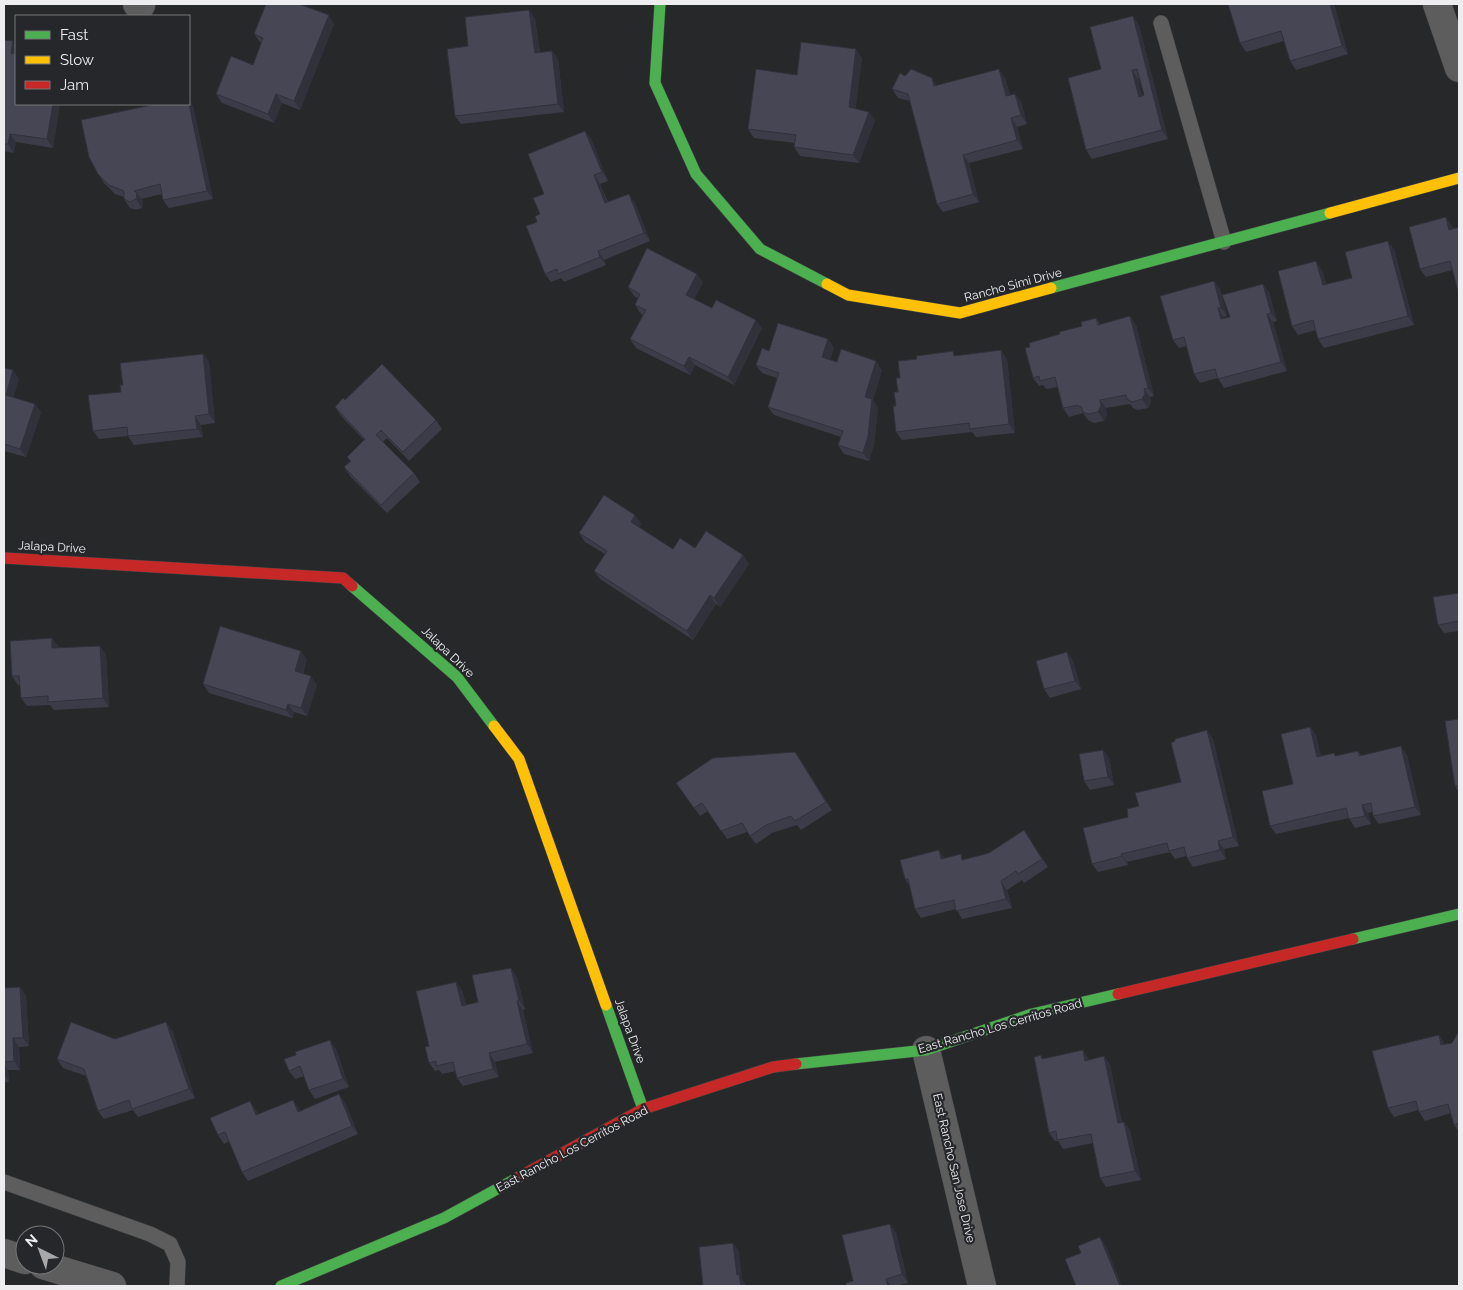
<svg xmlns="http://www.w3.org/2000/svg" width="1463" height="1290" font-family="Raleway,sans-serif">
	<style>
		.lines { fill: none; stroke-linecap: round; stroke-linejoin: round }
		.lane-casing { stroke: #444546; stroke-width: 16 }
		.street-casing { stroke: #444546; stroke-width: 29 }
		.fast-casing { stroke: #444546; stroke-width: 12 }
		.slow-casing { stroke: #444546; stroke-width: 12 }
		.jam-casing { stroke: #444546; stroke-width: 12 }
		.lane { stroke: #5d5d5e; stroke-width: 15 }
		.street { stroke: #5d5d5e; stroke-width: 28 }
		.fast { stroke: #4caf50; stroke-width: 11 }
		.slow { stroke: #ffc107; stroke-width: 11 }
		.jam { stroke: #c62828; stroke-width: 11 }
		.wall { fill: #3c3c49; fill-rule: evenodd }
		.shaded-wall { fill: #31313c }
		.building { fill: #464655; stroke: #31313c; fill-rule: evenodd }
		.labels { text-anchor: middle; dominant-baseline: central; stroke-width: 4.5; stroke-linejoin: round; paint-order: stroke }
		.street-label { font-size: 12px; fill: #ededf0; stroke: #26272a }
	</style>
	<rect width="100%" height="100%" fill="#272829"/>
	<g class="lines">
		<defs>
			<path id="lane" d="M1161,23l63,219
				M4,1182l146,52 20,10 8,18 -1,24"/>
			<path id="street" d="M137,4l4,1
				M1437,4l22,64
				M926,1050l56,236
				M4,1253l21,7
				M43,1265l69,21"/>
			<path id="fast" d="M660,4l-5,79 41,91 64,75 67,35
				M1051,288l279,-75
				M352,586l105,91 37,49
				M1353,939l106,-25
				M606,1005l37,104
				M796,1064l130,-14 106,-36 86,-20
				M281,1286l163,-68 75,-41"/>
			<path id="slow" d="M1330,213l129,-35
				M827,284l21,11 112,18 91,-25
				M494,726l25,33 87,246"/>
			<path id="jam" d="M4,558l339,20 9,8
				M1118,994l235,-55
				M519,1177l124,-68 130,-42 23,-3"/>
		</defs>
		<use href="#lane" class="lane-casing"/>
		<use href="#street" class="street-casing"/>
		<use href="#fast" class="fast-casing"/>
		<use href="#slow" class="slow-casing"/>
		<use href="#jam" class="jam-casing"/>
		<use href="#lane" class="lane"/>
		<use href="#street" class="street"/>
		<use href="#fast" class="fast"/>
		<use href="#slow" class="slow"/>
		<use href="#jam" class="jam"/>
	</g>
	<path class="wall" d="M1228,4h106l14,50 -52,16 -6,-9 -6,-20 -38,11 -6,-9z
		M529,10l6,9 5,33 12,-1 6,8 6,53 -103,12 -6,-8 13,-70z
		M334,24l-34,86 -18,-7 -8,20 -52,-20 -6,-9 37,-29 8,-22 -7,-9z
		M1139,25l29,114 -76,20 -6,-9zM1138,79h1l5,16 -2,1z
		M4,39l12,65h44l-7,44 -37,-6 -2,11 -10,-2z
		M862,58l-7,50 20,12 -16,43 -59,-7 -6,-9 1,-4 -41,-5 -6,-9 49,-54z
		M905,76l32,10 68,-8 5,17 5,-1 6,8 6,22 -10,3 6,22 -54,14 10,39 -36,10 -6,-8 -27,-103 -12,-3 -6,-9z
		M193,106l20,93 -44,9 -6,-8 -1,-6 -21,5 2,2 -1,7 -6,2 -6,-2 -6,-9v-2l-9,-3 -11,-11 -6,-9z
		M585,131l6,8 17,42 -8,3 8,18 27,1 15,38 -46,19 2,5 -42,17 -3,-4 -10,4 -6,-8 -8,-52 7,-28z
		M1452,226l1,3 -1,41 -26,7 -6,-8z
		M1394,249l20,76 -90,23 -6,-9 -2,-9 -18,5 -6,-9 30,-56 4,14 26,-6z
		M1214,281l6,8 7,27 -3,1v1l6,-1 39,-25 8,29 -4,1 14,49 -63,17 -6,-10 -18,5 -6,-9 -8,-28 -7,2 -6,-8z
		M703,282l-9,17 18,9 50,20 -28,57 -39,-20 -5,10 -54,-27 -6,-9 13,-24 -2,-1 -6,-9 3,-7 -4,-2 -6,-9z
		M1096,318l4,6 36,1 18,71 -4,1 1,5 -3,6 -10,2 -5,-2 -3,-4 -24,4 1,7 -3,6 -10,2 -6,-3 -5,-7 -14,4 -6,-9 -5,-21 -12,2 -3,-4 -4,1 -6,-8 27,-44 22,-8z
		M834,347l-4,13 7,2 45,8 -9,30 5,8 -4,37 -5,16 -25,-7 -6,-9 3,-8 -67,-22 -6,-8 9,-29 -15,-5 -6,-8 13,-14z
		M203,354l6,8 6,61 -14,2 2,12 -69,8 -6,-9 -29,3 -6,-8 28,-39 2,-7z
		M956,355l51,4 8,74 -39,4 -4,-5 -70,8 -6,-8v-26l4,-28z
		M4,368l15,11 -6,18 28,15 -15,45 -22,-6z
		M345,400l91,20 6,9 -33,32 -22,-23 -4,4 31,31 6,9 -33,31 -37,-37 -6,-9 6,-6 -3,-4 17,-17 -23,-24 -6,-9z
		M635,515l6,9 -2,3 34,22 22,-1 54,16 -29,43 -4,-3 -23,36 -93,-61 -6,-8 11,-17 -20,-12 -6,-9z
		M1459,593v38l-15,2 -6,-8z
		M52,638l6,8v2l48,6 3,53 -55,3 -4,-5 -23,1 -6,-8 -1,-13h-2l-6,-9z
		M1067,652l6,9 8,28 -31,9 -6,-9z
		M307,660l-4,14 14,11 -10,31 -13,-4 -2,6 -83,-25 -6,-9z
		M1459,719v74l-4,-7z
		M1310,727l6,8 5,21 13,-3 2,3 22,-5 3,4h46l14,60 -42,9 -6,-8v-4l-5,1 3,11 -16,4 -6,-10 -73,16 -6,-8 23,-42z
		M1213,739l26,107 -15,3 2,10 -33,8 -6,-9 -1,-2 -11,3 -5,-7 -43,10 1,3 -30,7 -6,-8 36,-47 11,-11 42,-24z
		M1103,750l6,8 5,27 -24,5 -6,-9z
		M795,752l37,58 -31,20 -4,-5 -25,8 -16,11 -9,-12 -20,7 -19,-28 -8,5 -24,-33z
		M1024,830l24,37 -24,16 -2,-3 -15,10 5,18 -50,11 -6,-10 -35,9 -6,-9 -6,-24 -4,-6 39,-21 20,1 25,-6z
		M517,977l8,32 -2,1 10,43 -38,9 4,15 -36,9 -6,-8 -1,-7 -14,3 -3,-4 -4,1 -6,-8v-17l33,-56 4,15 12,-3z
		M4,988l22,7 3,51 -10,1 1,23h-12l1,12h-5z
		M172,1030l23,68 -57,19 -5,-7 -29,9 -6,-8 -12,-35 -23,-8 -6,-9 58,-20z
		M1459,1031v101l-5,-7 -3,-12 -26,8 -7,-11 -24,7 -6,-9 57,-64 7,-1z
		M336,1049l13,38 -34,12 -6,-9 -5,-14 -9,3 -6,-8z
		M1041,1055l2,3 46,1v1l15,-4 6,9 12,57h2l6,8 11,50 -35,7 -6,-9 -7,-35 -30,6 -5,-8h-3l-6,-8z
		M339,1094l6,9 13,31 -110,47 -6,-9 -13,-31 -5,3 -6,-9 38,-25 2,4 41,-6 1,3z
		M896,1232l12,51 -12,3h-50l7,-5z"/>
	<path class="shaded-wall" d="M1330,4h4l14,50 -6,-8z
		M529,10l6,9 6,42 -6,-8z
		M329,15l5,9 -34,86 -6,-9z
		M1133,16l6,9 29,114 -6,-9z
		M13,41l3,5v15l-5,-8z
		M856,49l6,9 -7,57 -6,-8z
		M552,51l6,8 6,53 -6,-8z
		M999,69l6,9 7,26 -6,-8z
		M1132,70l6,9 7,26 -6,-8z
		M932,78l6,9 -4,-1z
		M276,94l6,9 -8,20 -6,-9z
		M1015,94l6,8 6,22 -6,-9z
		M189,99l4,7 20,93 -6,-8 -18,-87z
		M53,104h7l-7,44 -6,-9z
		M869,112l6,8 -16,43 -6,-8z
		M1011,118l6,9 6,22 -6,-9z
		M585,131l6,8 17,42 -6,-9z
		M10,134l6,8 -2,11 -6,-9z
		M963,155l6,8 10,39 -6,-8z
		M594,175l6,9 11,28 -6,-9z
		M137,193l6,8 -1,7 -6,-9z
		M629,194l6,9 15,38 -6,-8z
		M1446,217l6,9 3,12 -6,-8z
		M1388,241l6,8 20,76 -6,-9z
		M598,251l6,9 2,5 -6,-8z
		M1316,261l6,9 7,24 -6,-9z
		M697,274l6,8 -11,22 -6,-9z
		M1214,281l6,8 7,27 -6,-8z
		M1263,284l6,8 8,29 -6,-8z
		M1218,308l6,9 3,11 -6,-9z
		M1267,314l6,8 14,49 -6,-9z
		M1130,316l6,9 18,71 -6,-8z
		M756,320l6,8 -28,57 -6,-8z
		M828,339l6,8 -6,19 -6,-9z
		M1001,350l6,9 8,74 -6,-9z
		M203,354l6,8 6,61 -6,-9z
		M689,357l6,8 -5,10 -6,-9z
		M876,361l6,9 -9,30 5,8 -4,37 -5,16 -6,-8 2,-56z
		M13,370l6,9 -7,24 -6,-8z
		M1144,389l6,8 1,5 -3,6 -6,-9z
		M1100,400l6,8 1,7 -3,6 -6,-9z
		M35,404l6,8 -15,45 -6,-8z
		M195,416l6,9 2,12 -6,-8z
		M635,515l6,9 -4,7 -6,-9z
		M743,555l6,9 -29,43 -6,-9z
		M710,595l6,9 -23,36 -6,-9z
		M52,638l6,8v11l-6,-9z
		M100,646l6,8 3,53 -6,-9z
		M301,651l6,9 -6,20 -6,-9z
		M1067,652l6,9 8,28 -6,-8z
		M311,676l6,9 -10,31 -6,-8z
		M288,704l6,8 -2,6 -6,-8z
		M1310,727l6,8 7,31 -6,-9z
		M1207,730l6,9 26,107 -6,-9z
		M1401,746l6,9 14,60 -6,-8z
		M1103,750l6,8 5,27 -6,-8z
		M795,752l6,8 31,50 -6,-8z
		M1362,805l6,8 3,11 -6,-8z
		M1218,841l6,8 2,10 -6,-9z
		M939,850l6,9h-4z
		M1121,854l6,8 1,3 -6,-9z
		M1001,881l6,9 5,18 -6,-9z
		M511,968l6,9 8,32 -6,-8z
		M456,982l6,8 6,24 -6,-8z
		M20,987l6,8 3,51 -6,-8z
		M517,1001l6,9 10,43 -6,-9z
		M166,1022l6,8 23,68 -6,-9z
		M1439,1035l6,9 2,10 -6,-9z
		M13,1038l6,9 1,23 -6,-9z
		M330,1040l6,9 13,38 -6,-8z
		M1083,1050l6,9 2,10 -6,-8z
		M489,1053l6,9 4,15 -6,-8z
		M1104,1056l6,9 14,67 -6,-9z
		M4,1065l4,5 1,12 -5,-7z
		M339,1094l6,9 13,31 -6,-8z
		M293,1100l6,8 5,12 -6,-8z
		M250,1101l6,9 6,14 -6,-9z
		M1124,1122l6,8 11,50 -6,-9z
		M890,1224l6,8 12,51 -6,-9z
		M1100,1237l6,9 16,40h-2z
		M733,1243l6,8 3,28 3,4 1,3h-5l-4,-11z
		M886,1279l5,7h-3z"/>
	<path class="building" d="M266,4h33l30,11 -35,86 -18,-7 -8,20 -52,-20 15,-38 22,9 10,-27 -9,-4z
		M1228,4h102l12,42 -52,15 -9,-30 -41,12z
		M529,10l6,43 17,-2 6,53 -103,12 -8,-67 21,-3 -3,-29z
		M1133,16l29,114 -76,20 -18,-72 33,-9 -11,-42zM1137,69l7,26 -5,2 -7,-27z
		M4,40l9,1 -2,12 5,1v50h37l-6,35 -37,-5 -2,10h-4z
		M801,42l55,7 -7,58 20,5 -16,43 -59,-8 2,-12 -48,-6 8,-60 41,6z
		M911,69l21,9 2,8 65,-17 7,27 9,-2 6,21 -10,3 6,22 -54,15 10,39 -36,10 -29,-110 -16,-5 8,-16 5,3z
		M156,104h33l18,87 -44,9 -3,-16 -26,7 3,2 -1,6 -6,3 -6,-3v-8l-15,-6 -11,-11 -9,-17 -8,-37z
		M585,131l17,41 -8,3 11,28 24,-9 15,39 -46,18 2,6 -42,17 -1,-5 -12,5 -19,-48 11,-4 -2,-6 5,-2 -7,-16 11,-4 -16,-40z
		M1446,217l3,13 10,-3v68l-9,-34 -30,8 -11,-42z
		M1388,241l20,75 -90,23 -5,-19 -21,6 -14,-55 38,-10 7,24 29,-7 -7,-26z
		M647,248l50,26 -11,21 26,13 4,-8 40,20 -28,57 -39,-20 -5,9 -54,-27 16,-29 -11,-5 5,-11 -12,-7z
		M1214,281l7,27h-3l3,11 9,-2 -8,-22 41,-11 8,29 -4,1 14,48 -63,17 -3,-10 -21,5 -10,-37 -11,3 -13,-44z
		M1130,316l18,72 -4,1 1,5 -3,5 -10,3 -5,-3 -1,-4 -26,5 1,6 -3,6 -10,2 -5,-2 -2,-6 -2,1 -1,-2 -15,3 -8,-31 -15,4 -1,-5 -6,2 -8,-30 5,-1 -1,-4 31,-9 -1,-2 23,-6 -1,-4 15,-4 2,7z
		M778,323l50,16 -6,18 15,5 4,-13 35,12 -11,36 7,2 -4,37 -5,17 -25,-8 5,-14 -75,-24 11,-34 -23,-8 6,-17 7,3z
		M1001,350l8,74 -39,5 -1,-6 -73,9 -3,-26h3l-2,-14h4l-2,-14h4l-2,-17 19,-2 -1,-3 37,-5 1,5z
		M203,354l6,60 -14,2 2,13 -69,7 -1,-9 -34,4 -5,-36 33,-3 -1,-7h3l-3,-22z
		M382,364l54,56 -33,32 -22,-22 -5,5 38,38 -33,32 -37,-38 7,-6 -4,-4 18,-18 -30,-32 8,-9 2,2z
		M4,368l9,2 -7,25 29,9 -15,45 -16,-5z
		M604,495l31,20 -4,7 42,27 7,-11 15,10 11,-17 37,24 -29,43 -4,-3 -23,36 -93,-60 13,-20 -28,-18z
		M1459,593v28l-21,4 -5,-28z
		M220,626l81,25 -6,20 16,5 -10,32 -13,-4 -2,6 -83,-26z
		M52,638v10l48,-2 3,52 -55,4v-6l-27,2 -2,-22h-7l-2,-35z
		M1067,652l8,29 -31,8 -8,-28z
		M1459,719v67h-4l-10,-65z
		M1310,727l7,30 17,-4 1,3 23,-5 1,5 42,-10 14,61 -42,9 -2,-13 -9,2 3,11 -16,3 -3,-11 -76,18 -8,-35 31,-7 -12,-50z
		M1207,730l26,107 -15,4 2,9 -33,8 -3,-11 -15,4 -2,-8 -46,11 1,2 -30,8 -9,-36 45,-11 -1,-8 12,-3 -4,-13 46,-11 -10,-39 4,-2v-2z
		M1103,750l5,27 -24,4 -5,-27z
		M795,752l31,50 -31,19 -4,-5 -25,9 -16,11 -8,-13 -21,8 -19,-28 -8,5 -18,-25 37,-25z
		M1024,830l18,29 -24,15 -2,-3 -15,10 5,18 -50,12 -2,-11 -39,9 -7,-30h-3l-5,-19 39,-10 2,9 20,-5 1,6 27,-7z
		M511,968l8,33h-2l10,43 -38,9 4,16 -36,9 -4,-16 -17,4v-5l-7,2 -4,-16 4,-1 -13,-55 40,-9 6,24 16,-4 -6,-27z
		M20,987l3,51h-10l1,23 -10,1v-74z
		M71,1022l44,17 51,-17 23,67 -57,20 -3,-9 -31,11 -14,-42 -27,-10z
		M1459,1031v92l-5,2 -6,-21 -29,8 -3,-11 -28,7 -16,-57 67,-16 2,10 11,-2z
		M330,1040l13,39 -34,11 -9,-24 -11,5 -5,-12 12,-4 -1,-3z
		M1083,1050l2,11 19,-5 14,67 6,-1 11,49 -35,7 -9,-44 -34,6 -1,-9 -7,2 -15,-76 7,-2 1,4z
		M339,1094l13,32 -110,46 -17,-40 -7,3 -8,-17 40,-17 6,14 37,-15 5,12z
		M890,1224l12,50 -16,5 2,7h-42v-3l7,-2 -11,-46z
		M1100,1237l20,49h-44l-11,-27 16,-6 -3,-7z
		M733,1243l4,32 2,-1 2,12h-38l-4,-39z"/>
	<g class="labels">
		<g class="street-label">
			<text transform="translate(1013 285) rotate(-15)">Rancho Simi Drive</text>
			<text transform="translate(52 547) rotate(3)">Jalapa Drive</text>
			<text transform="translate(448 652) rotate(44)">Jalapa Drive</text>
			<text transform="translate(1000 1026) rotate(-16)">East Rancho Los Cerritos Road</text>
			<text transform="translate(630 1031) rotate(70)">Jalapa Drive</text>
			<text transform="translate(572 1149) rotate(-28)">East Rancho Los Cerritos Road</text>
			<text transform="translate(954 1168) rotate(77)">East Rancho San Jose Drive</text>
		</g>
	</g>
	<rect width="1463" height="1290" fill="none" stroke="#ededf0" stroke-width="10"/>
	<rect x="15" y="15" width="175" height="90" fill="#26272a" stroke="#767679"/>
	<rect x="25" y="31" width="25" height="8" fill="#4caf50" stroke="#767679"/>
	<text x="60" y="40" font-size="15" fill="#ededf0">Fast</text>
	<rect x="25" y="56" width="25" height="8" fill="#ffc107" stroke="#767679"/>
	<text x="60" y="65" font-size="15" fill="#ededf0">Slow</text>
	<rect x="25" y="81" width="25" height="8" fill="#c62828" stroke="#767679"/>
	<text x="60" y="90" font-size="15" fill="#ededf0">Jam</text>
	<g transform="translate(40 1250) rotate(318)"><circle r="24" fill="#26272a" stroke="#767679"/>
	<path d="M0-4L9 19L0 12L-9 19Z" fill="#a8a8aa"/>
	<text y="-8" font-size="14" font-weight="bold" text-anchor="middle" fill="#ededf0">N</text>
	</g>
</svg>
